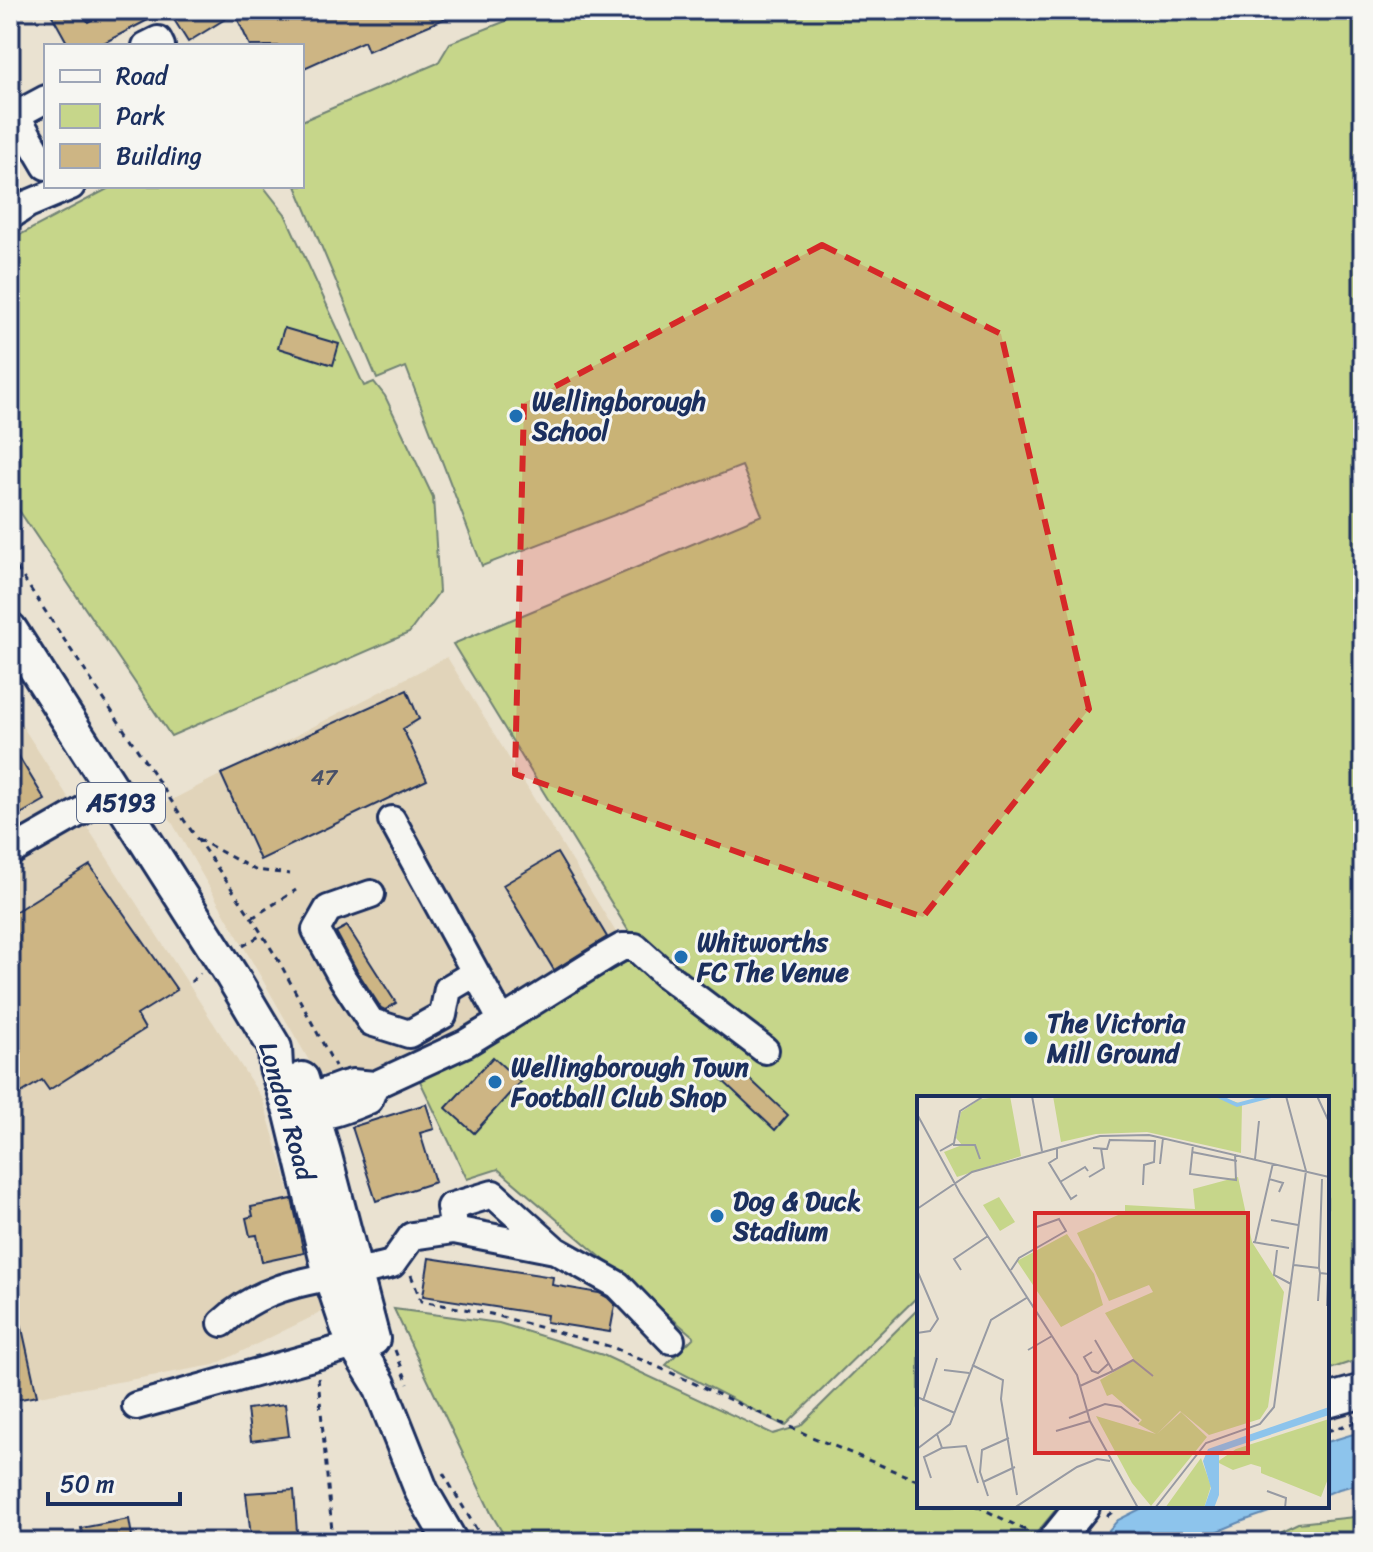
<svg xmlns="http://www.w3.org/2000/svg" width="1373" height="1552" font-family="Sriracha,sans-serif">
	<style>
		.built { fill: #e1d4ba }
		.green { fill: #c6d68a; stroke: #708274; stroke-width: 2 }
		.water { fill: #8dc4ec; stroke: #5f88b3; stroke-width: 2 }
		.building { fill: #cdb584; stroke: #1b2f5e; stroke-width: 2 }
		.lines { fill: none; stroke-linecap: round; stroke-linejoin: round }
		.minor-casing { stroke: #1b2f5e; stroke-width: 32 }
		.major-casing { stroke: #1b2f5e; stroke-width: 38 }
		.path { stroke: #1b2f5e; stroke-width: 3; stroke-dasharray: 6 6; stroke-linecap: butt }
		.minor { stroke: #f6f6f2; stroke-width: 26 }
		.major { stroke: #f6f6f2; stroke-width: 32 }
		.marked { fill: #d62828; fill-opacity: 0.2; stroke: #d62828; stroke-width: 6; stroke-dasharray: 16 10; stroke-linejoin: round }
		.poi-dot { fill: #1f6fb2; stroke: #f6f6f2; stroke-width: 3 }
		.labels { text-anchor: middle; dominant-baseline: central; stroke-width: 6; stroke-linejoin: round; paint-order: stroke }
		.number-label { font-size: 22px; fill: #485068 }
		.shield { fill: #f6f6f2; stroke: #5d6b8a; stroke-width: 2 }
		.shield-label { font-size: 24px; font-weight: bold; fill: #1b2f5e }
		.poi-label { font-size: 26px; font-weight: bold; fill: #1b2f5e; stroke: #f6f6f2; text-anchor: start }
		.street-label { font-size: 26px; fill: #1b2f5e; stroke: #f6f6f2 }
		.inset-river { fill: none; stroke: #8dc4ec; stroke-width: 4 }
		.inset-road { fill: none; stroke: #979aa3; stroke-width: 2 }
		.view { fill: #d62828; fill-opacity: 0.15; stroke: #d62828; stroke-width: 4 }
		.inset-edge { fill: none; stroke: #1b2f5e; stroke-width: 4 }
	</style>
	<rect width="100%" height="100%" fill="#eae2d1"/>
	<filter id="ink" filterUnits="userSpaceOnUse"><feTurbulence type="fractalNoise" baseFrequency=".0125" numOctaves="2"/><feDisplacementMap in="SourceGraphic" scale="16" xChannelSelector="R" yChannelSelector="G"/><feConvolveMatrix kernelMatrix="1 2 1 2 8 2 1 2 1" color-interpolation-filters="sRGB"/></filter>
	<g filter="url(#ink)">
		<path class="built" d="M447,657l178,290 -281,138 -29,-14 -153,-266z
			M10,707l253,393 61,211 -110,54 -204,36z"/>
		<path class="green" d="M534,10h829v1348l-36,12v-272h-408v197l-134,131 -119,-61 28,-28 -196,-168 -31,10 -48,-100 223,-126 -189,-309 309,-129 -20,-49 -260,100 -76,-199 -29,12 -81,-193h6v-65l136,-58 12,-20z
			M113,186h150l22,28 79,172 10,-4 11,14 48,101 6,95 -30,41 -238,103 -161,-239v-257z
			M919,1308v198h140l-30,36h-521l-16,-27 -98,-206 105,14 104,32 170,79 27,-8z
			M1363,1516v26h-105l40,-19z"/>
		<path class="water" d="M1363,1431v52l-24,6 -12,5v-52z
			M1146,1506h141l-44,15 -51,21h-94l20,-22z"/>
		<path class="building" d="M49,10h33l6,12 23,-12h56l-69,36h-29z
			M168,10h297l-97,41 -4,-10 -62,28v-23h-52l-15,-33 -47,29z
			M284,328l55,16 -6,21 -55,-17z
			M407,690l12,29 -16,10 24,51 -167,80 -39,-86z
			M10,742l35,58 -35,20z
			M557,853l50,84 -53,33 -51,-85z
			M90,865l87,125 -40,25 8,14 -96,61 -7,-10 -32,20v-185z
			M347,926l49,77 -11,7 -4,-2 -24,-37 -21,-39z
			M493,1057l27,25 -46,51 -28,-25z
			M735,1065l53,50 -13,15 -53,-50z
			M426,1104l8,25 -14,4 15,49 -59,19 -24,-74z
			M292,1199l12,54 -42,9 -5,-27 -7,1 -4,-18 7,-2 -2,-9z
			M429,1258l124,19 -1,8 47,8 9,5 7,7 -5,27 -64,-10 1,-7 -124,-19z
			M16,1301l21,95 -27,5v-99z
			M285,1404l4,32 -38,5 -4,-32z
			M294,1490l3,42 -46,5 -5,-44z
			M129,1519l4,23h-49l-3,-14z"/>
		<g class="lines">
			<defs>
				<path id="minor" d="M146,46l12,-6 3,6
					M16,115l30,51
					M10,116l6,-1 30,-16
					M10,216l18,-12 43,-18
					M10,852l105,-60
					M371,894l-43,15 -12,21 27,49 28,43 38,12 34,-19 5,-26 27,-16
					M502,1021l104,-65 16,-9h13l31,28 99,75
					M295,1112l22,-17 27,-10 8,-2 23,2 91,-42 36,-22 -110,-201
					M295,1115c32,3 45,-3 74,-15l6,-15
					M454,1230l-4,-23 43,-13 62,56
					M222,1323c48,-46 110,-43 170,-59l20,-28 42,-6 101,20 63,35 53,55
					M136,1406l219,-61"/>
				<path id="major" d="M10,629l222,347 43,72 1,19 15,47 39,161 18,54 7,16 24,39 43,108 29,50
					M302,1079l22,73 49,187
					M1327,1401l36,-10
					M1054,1542l29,-36"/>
			</defs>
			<use href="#minor" class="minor-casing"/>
			<use href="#major" class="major-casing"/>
			<path class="path" d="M10,558l174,262 68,98 28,45 55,103
				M198,839l57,31 35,4
				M252,918l44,-28
				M243,946l18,-11
				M191,982l9,-9
				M411,1275l10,26 70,13 121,33 55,24 145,66 107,44
				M395,1350l13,34
				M318,1378l15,164
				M1327,1431l36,-11
				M443,1473l41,69
				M977,1506l54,27
				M1107,1516l13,-10
				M1091,1542l5,-11"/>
			<use href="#minor" class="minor"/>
			<use href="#major" class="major"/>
		</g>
	</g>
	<path class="marked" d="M822,245l179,89 88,375 -166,208 -408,-143 9,-371z"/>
	<g class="poi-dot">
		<circle cx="516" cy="416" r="8"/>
		<circle cx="681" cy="957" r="8"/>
		<circle cx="1031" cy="1038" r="8"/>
		<circle cx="495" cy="1082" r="8"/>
		<circle cx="717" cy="1216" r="8"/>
	</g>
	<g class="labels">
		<g class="number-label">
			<text x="324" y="777">47</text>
		</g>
		<rect class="shield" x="77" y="783" width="88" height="40" rx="6"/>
		<g class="shield-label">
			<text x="121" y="803">A5193</text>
		</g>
		<g class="poi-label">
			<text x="532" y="401">Wellingborough<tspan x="532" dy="30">School</tspan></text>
			<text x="697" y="942">Whitworths<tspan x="697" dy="30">FC The Venue</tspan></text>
			<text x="1047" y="1023">The Victoria<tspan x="1047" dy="30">Mill Ground</tspan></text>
			<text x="511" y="1067">Wellingborough Town<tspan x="511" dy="30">Football Club Shop</tspan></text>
			<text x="733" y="1201">Dog &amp; Duck<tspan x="733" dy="30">Stadium</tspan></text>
		</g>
		<g class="street-label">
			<text transform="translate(287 1111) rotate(74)">London Road</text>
		</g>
	</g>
	<g transform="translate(917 1096)">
		<rect width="412" height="412" fill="#eae2d1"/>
		<path d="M93,0l11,60 -64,21 -13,-25 18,-7 -6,-7 5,-26 19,-13zM136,0h164l25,8 -1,49 -94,-21 -51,2 -35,8zM321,81l14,65 32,50 -16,115 -8,12 -51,16 -29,-24 -23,23 24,-22 26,25 -56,69 -19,-23 -36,-67 60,18 -18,-10 4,-4 -30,-26 -5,2 -7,-16 34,-20 -29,-47 48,-21 -4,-7 -40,16 -32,-68 48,-21v-7l70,4 -2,-20zM82,101l16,25 -15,9 -17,-26zM150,138l27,40 9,31 -42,22 -44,-66zM412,323v57l-8,21 -60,-24v-6l-10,-3 -18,6 -16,-8 19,-13zM284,362l10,28 -7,22h-39z" fill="#c6d68a"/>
		<path d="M412,311v8l-110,37v43l-5,13h-10l7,-20 -8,-27 5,-12z" fill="#8dc4ec"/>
		<path class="inset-river" d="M301,0l19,9 34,-9"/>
		<path class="inset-road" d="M115,0l10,55M400,0l12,26v15M0,18l43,79 117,182 13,46 48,87M193,44l45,1 -1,21 -10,3 -1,20M36,49h22l5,14M276,49l-3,29 46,6 -1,-26M140,52v10l-8,5 22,36 6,-4M176,52l14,1 3,-10M23,55l14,-8 6,-32 24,-15M275,56l45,9M338,63l4,-38M243,68l3,-26M172,81l15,-9 -3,-20M352,83l14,4 -4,9M405,83l-3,89 1,5 9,1M143,86l25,-15 3,4M0,113l55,-37 128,-36 49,-1 180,42M354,124l27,5M336,146l36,6M338,146l18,-79M360,154l-3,25 17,9M377,169l25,3M0,174l21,49 -8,12 -13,2M44,174l-7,-11 34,-23M94,174l8,-12 47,-27 -7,-12 -25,9M401,205l2,-28M410,210l1,-32M111,254l24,-14M175,256l-8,5 8,14 6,2 10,-9M55,269l31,15 -2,19 16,96M27,274l25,3M196,275l20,-11 20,16M163,290l33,-15 -18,-31M0,301l38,16M6,305l14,-43M152,322l36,-14 16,3 18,14M139,335l34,-10M25,352l24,-2 12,37M0,353l33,-25 41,-104 37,-23M14,382l-7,-21 18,-9 -5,-14M66,386l32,-15M350,395l19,7 -1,10M71,400l-8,-24 2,-22 27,-12M97,412l63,-41 20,-8 13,2M238,412l51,-65 54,-19 14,-17 32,-236 -20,-75"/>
		<path class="view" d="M118,117h213v240h-213z"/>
		<rect width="412" height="412" class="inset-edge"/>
	</g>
	<rect width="1373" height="1552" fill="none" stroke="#f6f6f2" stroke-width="40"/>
	<rect x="20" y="20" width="1333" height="1512" fill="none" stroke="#1b2f5e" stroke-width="3" filter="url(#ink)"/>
	<rect x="44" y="44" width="260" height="144" fill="#f6f6f2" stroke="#9ea6b7" stroke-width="2"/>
	<rect x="60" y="70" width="40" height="12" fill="#f6f6f2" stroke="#9ea6b7" stroke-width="2"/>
	<text x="116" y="84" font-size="24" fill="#1b2f5e">Road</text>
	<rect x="60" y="104" width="40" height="24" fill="#c6d68a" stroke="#9ea6b7" stroke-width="2"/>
	<text x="116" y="124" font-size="24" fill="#1b2f5e">Park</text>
	<rect x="60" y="144" width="40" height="24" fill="#cdb584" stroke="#9ea6b7" stroke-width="2"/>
	<text x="116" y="164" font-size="24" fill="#1b2f5e">Building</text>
	<path d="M48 1492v12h132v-12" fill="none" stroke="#1b2f5e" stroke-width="4"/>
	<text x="60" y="1492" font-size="24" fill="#1b2f5e" stroke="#f6f6f2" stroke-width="6" paint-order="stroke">50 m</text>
</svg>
